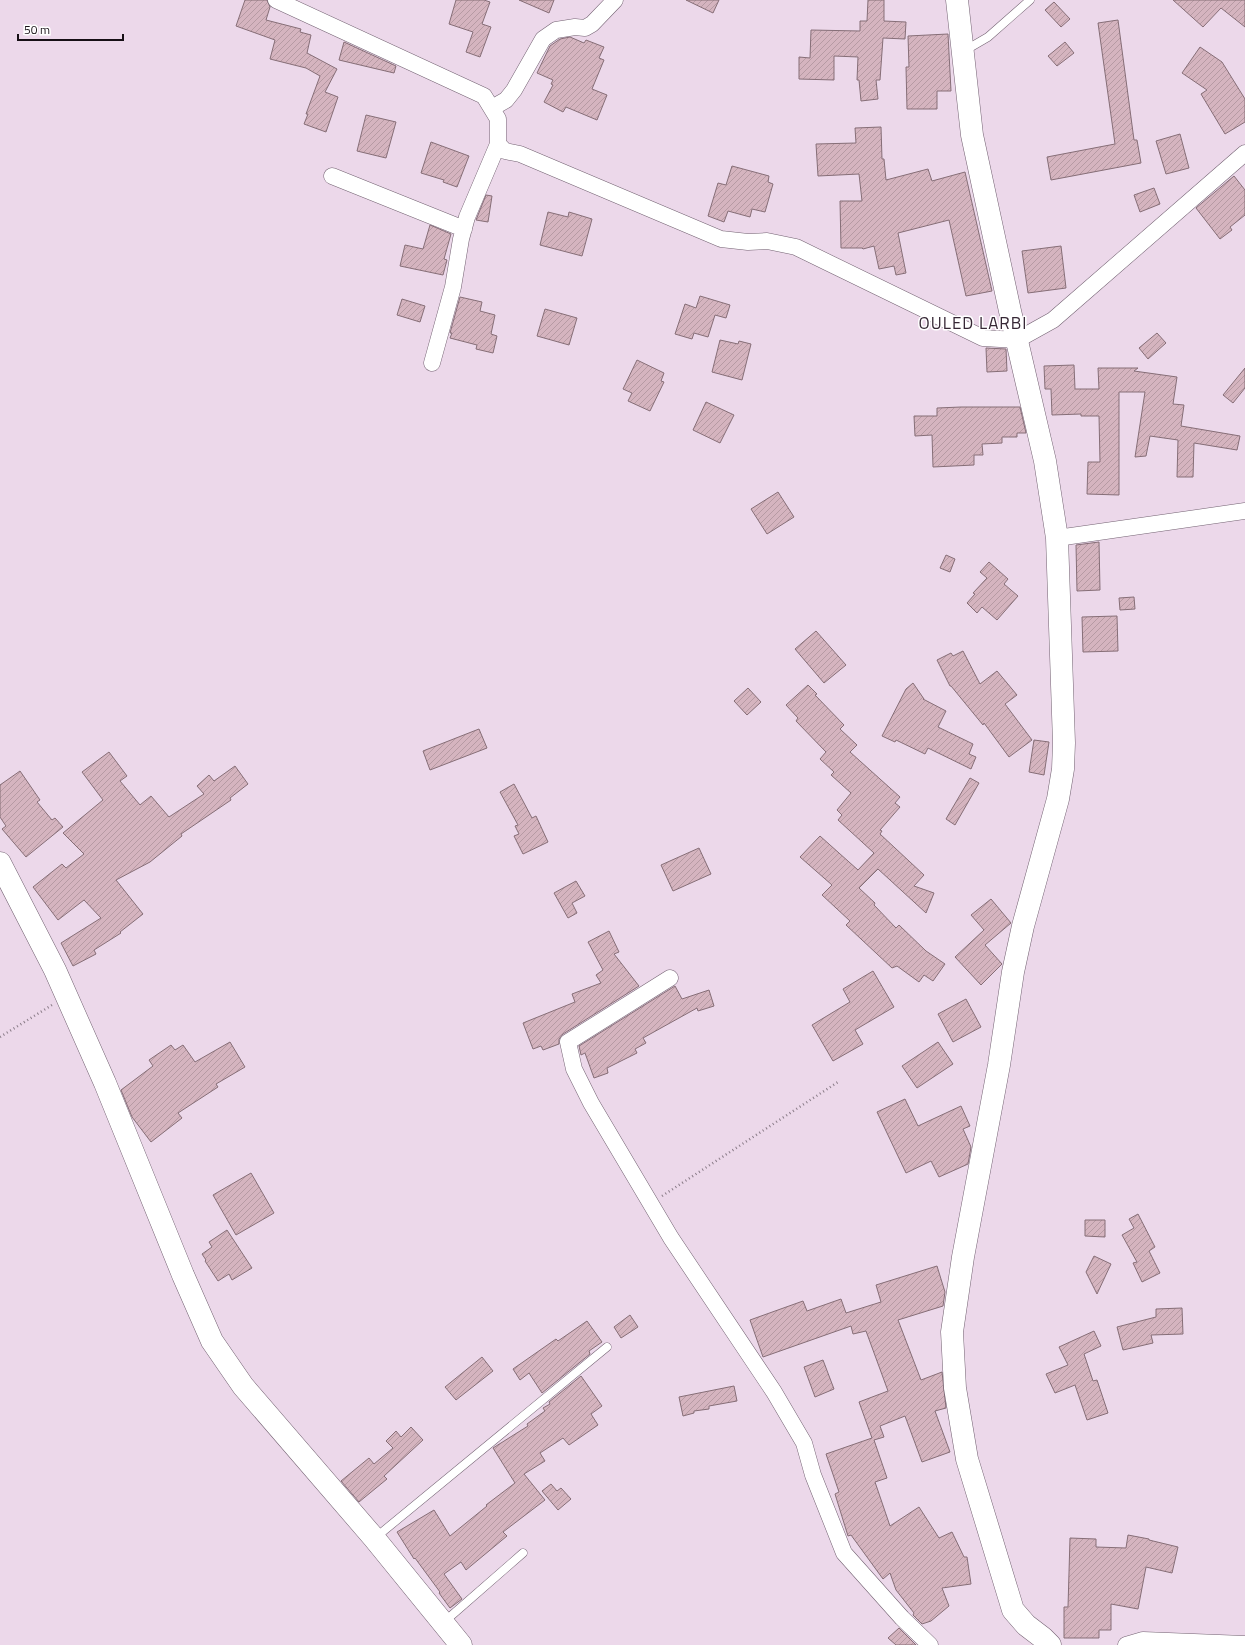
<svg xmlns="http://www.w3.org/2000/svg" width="1245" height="1645" font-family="'Titillium Web',sans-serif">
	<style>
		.building { fill: url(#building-hatch); stroke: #866e77 }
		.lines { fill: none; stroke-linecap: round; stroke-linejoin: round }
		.lane-casing { stroke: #736272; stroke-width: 9 }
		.street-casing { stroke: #736272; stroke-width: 17 }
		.secondary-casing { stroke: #736272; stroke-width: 23 }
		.path { stroke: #8b7d89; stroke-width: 2.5; stroke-dasharray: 1 3; stroke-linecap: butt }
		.lane { stroke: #fff; stroke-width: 8 }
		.street { stroke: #fff; stroke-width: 16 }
		.secondary { stroke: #fff; stroke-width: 22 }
		.labels { text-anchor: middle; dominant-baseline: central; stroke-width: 3; stroke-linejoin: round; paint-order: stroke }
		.quarter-label { font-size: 17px; letter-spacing: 1px; fill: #362735; stroke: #fff }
	</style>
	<defs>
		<pattern id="building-hatch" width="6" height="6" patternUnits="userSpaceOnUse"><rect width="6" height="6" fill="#d5b4bf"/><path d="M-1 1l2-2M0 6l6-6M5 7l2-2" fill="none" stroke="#b69aa3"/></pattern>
	</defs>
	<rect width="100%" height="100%" fill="#ecd8ea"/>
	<path class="building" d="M245,0h22l3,7 -4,13 35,9 -1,3 11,3 -4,18 30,16 -12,23 13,5 -12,35 -22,-8 4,-10h-2l14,-38 -14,-8 -36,-9 5,-19 -39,-14z
		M456,0h28l6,2 -8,22 9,3 -11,30 -14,-5 7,-20 -24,-8z
		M519,0h35l-5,13z
		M686,0h33l-6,13z
		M868,0h16v21l22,1 -1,17 -22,-1 -3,42h-4l2,19 -17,2 -2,-21h-2l1,-23 -24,-1v24l-35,-1v-22l11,1 1,-28 49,1v-10h7z
		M1173,0h72v27l-24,-19 -18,19z
		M1054,2l16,17 -9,8 -16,-17z
		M1118,20l16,120h3l4,23 -90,17 -4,-23 68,-13 -17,-121z
		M948,34l3,57h-14v18h-30l-1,-42h3l-1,-31z
		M570,37l14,6 2,-3 18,7 -5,11 5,2 -12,29 15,6 -10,25 -31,-13 -3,5 -19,-10 9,-17 -2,-1 2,-4 -16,-7 13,-27 10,-7z
		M344,42l52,24 -2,7 -55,-13z
		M1065,42l9,11 -17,13 -9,-10z
		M1200,47l22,15 23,37v23l-20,12 -24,-40 6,-4 -25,-17z
		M366,115l30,7 -10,36 -29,-7z
		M881,127l1,32h2l2,21 42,-11 4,12 33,-9 27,119 -26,5 -17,-76 -51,13 8,40 -10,2 -2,-9 -15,3 -5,-23 -11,3 -1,-1h-21l-1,-47h22l-3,-27 -41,2 -2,-32 40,-1 -1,-15z
		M1180,134l9,34 -23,6 -10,-33z
		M431,142l38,14 -12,31 -14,-5 1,-2 -23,-7z
		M732,166l37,10 -1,6 5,2 -8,28 -13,-3 -2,8 -22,-6 -4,11 -16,-6 10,-33 8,2z
		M1234,176l11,14v25l-15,12 2,3 -12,9 -24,-31z
		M1154,188l6,16 -20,8 -6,-17z
		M486,195l6,1 -4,26 -12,-2z
		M548,212l20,5 1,-5 23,7 -10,37 -42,-11z
		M430,225l21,9 -7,25 3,1 -4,15 -43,-9 5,-21 18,4z
		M1061,246l5,42 -38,5 -6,-42z
		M700,296l30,9 -4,13 -11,-3 -7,22 -14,-4 -2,6 -17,-5 10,-30 11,4z
		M460,297l22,5 -2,9 15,4 -4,19 6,2 -4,17 -17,-4 1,-4 -27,-7 2,-5h-2z
		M402,299l23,7 -5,16 -23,-7z
		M545,309l32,9 -8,27 -32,-9z
		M1157,333l9,10 -18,16 -9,-11z
		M720,340l18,4 1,-3 12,3 -9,36 -30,-8z
		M986,348l20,1 1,22 -20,1z
		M637,360l27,13 -3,8 3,1 -14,29 -22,-10 4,-8 -9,-4z
		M1074,365l1,24h24l-1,-21h40l-4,3 43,6 -4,27 11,1 -3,21 59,10 -3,14 -43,-7 -1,34h-16l1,-37 -28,-4 -4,20 -11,1 10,-65h-26v103l-32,-1 1,-32h12l-1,-46h-18v-2l-29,1 -1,-26h-6l-1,-23z
		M1245,368v20l-12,15 -10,-8z
		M706,402l28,13 -14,28 -27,-13z
		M961,407h59l6,26h-9v4h-15v6l-20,1 1,11h-9v10l-41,2 -1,-32 -17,1 -1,-20h23v-8z
		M778,492l16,25 -27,17 -16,-25z
		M1099,542l1,48 -23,1 -1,-46z
		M946,555l9,4 -5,13 -10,-4z
		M989,562l19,17 -4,5 14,12 -21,24 -15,-13 -5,6 -10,-10 8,-9 -2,-1 14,-15 -7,-6z
		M1134,597l1,12 -15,1 -1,-12z
		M1117,616l1,35 -35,1 -1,-35z
		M816,631l30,34 -22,18 -29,-34z
		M963,651l17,33 17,-13 20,24 -12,9 27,36 -23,17 -25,-34 -1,2 -32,-39h-1l-13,-26 14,-7 2,3z
		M913,683l11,16h-1l23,12 -8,16 35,17 -4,10 7,3 -5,12 -43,-21 -3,6 -29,-14 -1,2 -13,-6 24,-47z
		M808,685l9,9 -2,1 29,30 -4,4 17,16 -7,7 50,45 -5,6 5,4 -20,23 2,1 -2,3 44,41 -10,11 20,7 -8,20 -48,-44 -19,19 16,15 -1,2 22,23 3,-3 27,26 19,13 -12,17 -9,-6 -5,7 -22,-16 -5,2 -46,-43 4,-4 -28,-26 10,-10 -32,-28 20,-21 38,34 16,-17 -36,-33 4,-5 -5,-5 14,-17 -20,-18 3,-3 -14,-13 6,-7 -30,-31 2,-3 -12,-13z
		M748,688l13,14 -14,13 -13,-14z
		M479,729l8,19 -57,22 -7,-19z
		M1034,740l15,2 -5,33 -15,-3z
		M109,752l18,24 -7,5 20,24 11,-9 18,21 35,-23 -7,-8 12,-11 5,6 21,-15 13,18 -18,14 1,2 -50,34 1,2 -32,26 -34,18 27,34 -23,18 1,1 -27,17 2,4 -23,12 -12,-23 40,-25 -17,-18 -26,20 -25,-33 29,-23 4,4 18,-14 -21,-21 40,-33 -21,-28z
		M20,771l20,29 -3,2 15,18 3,-2 8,9 -37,30 -24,-28 4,-3 -6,-9v-32z
		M970,778l9,5 -24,42 -9,-6z
		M514,784l18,34 4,-2 12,26 -25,12 -9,-18 5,-2 -4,-8 3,-1 -18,-33z
		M699,848l12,26 -38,17 -12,-26z
		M576,881l9,15 -13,7 5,10 -9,5 -14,-25z
		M991,899l20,24 -26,22 17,19 -21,21 -26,-28 29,-27 -13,-15z
		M609,931l10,21 -5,2 25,32 -76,48 -4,5v5l-16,6 -2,-4 -8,3 -10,-26 52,-21 -3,-8 29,-11 -5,-8 7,-5 -15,-28z
		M873,971l21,36 -39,23 8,14 -30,17 -21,-36 38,-23 -7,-13z
		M675,986l7,13 27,-9 5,16 -16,5 -1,-3 -54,30 3,5 -11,6 2,4 -30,15 1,5 -14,5 -9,-25 -4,2 -2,-9z
		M966,999l15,28 -28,15 -15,-28z
		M230,1042l15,25 -29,17 2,3 -40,26 4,5 -31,24 -19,-25 -11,-27 32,-24 -4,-6 22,-15 4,5 8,-5 12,17z
		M938,1042l15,22 -36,24 -15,-22z
		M905,1099l13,27 43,-20 9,20 -7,3 8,18 -3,17 -29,13 -8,-16 -25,12 -29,-61z
		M251,1173l23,40 -38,22 -23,-40z
		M1138,1214l17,33 -6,4 11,22 -18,9 -9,-19 4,-1 -15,-27 12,-7 -5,-9z
		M1085,1220h20v17l-20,-1z
		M227,1230l25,38 -20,12 -3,-6 -11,7 -13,-20 1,-1 -4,-6 10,-7 -3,-5z
		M1094,1256l17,8 -14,30 -11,-22z
		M937,1266l8,26 -2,14 -45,14 23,60 21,-8 4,36 -11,3 15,41 -28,10 -17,-46 -25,10 4,11 -10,3 13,38 -12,4 15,44 29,-19 20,31 13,-6 12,25h3l4,27 -29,4 7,18 -18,15 -9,3 -9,-9 1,-2 -18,-23 -6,-17 -7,6 -32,-44 -3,1 -13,-42 4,-2 -13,-38 46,-16 -13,-36 29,-11 -22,-60 -13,3 -2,-8 -88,31 -13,-37 53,-19 4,10 34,-12 5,14 35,-11 -5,-17z
		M1182,1308l1,26 -32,1 2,8 -30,7 -6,-23 39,-10v-8z
		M630,1315l8,12 -17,11 -7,-11z
		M587,1321l15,21 -13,9 1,3 -48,39 -13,-20 -9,7 -7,-11 43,-30 2,2z
		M1094,1331l7,15 -17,8 9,27 4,-1 11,33 -21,7 -12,-35 -20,8 -9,-19 22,-9 -9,-18z
		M482,1357l11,14 -37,29 -11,-13z
		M823,1360l11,29 -19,8 -11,-30z
		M581,1376l21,30 -11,8 7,11 -29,20 -6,-7 -23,15 5,8 -21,13 21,26 -42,32 4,4 -41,34 -5,-8 -17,12 18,25 -12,9 -11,-15 1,-1 -25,-34 -1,1 -17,-27 37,-22 16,26 37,-30 -1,-1 29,-22 -22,-35 35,-22 -1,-2 18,-13 -2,-3 7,-4 -1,-2z
		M734,1386l3,15 -28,5v3l-15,2v2l-11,3 -4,-19z
		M411,1427l12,13 -39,36 3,3 -28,23 -18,-21 28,-23 5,6 19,-16 -7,-7 10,-10 5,6z
		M551,1484l6,7 4,-3 10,11 -13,11 -16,-19z
		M1128,1535l21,4v1l29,7 -6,26 -26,-6 -8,42 -27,-5v26h-12v8h-35v-31h4l2,-69 26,1v8l30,1z
		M899,1628l17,17h-20l-8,-7z"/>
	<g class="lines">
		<defs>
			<path id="lane" d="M964,51l24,-14 42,-37
				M375,1538l232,-191
				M444,1622l79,-69"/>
			<path id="street" d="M276,0l208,96 14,23v25l7,7 15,3 201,85 27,3 19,-1 29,6 187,91 34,2 36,-20 192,-167
				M492,108l14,-8 8,-10 29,-51 13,-9 19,-3 10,1 7,-4 23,-24
				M332,176l132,53
				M432,363l21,-76 8,-48 6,-22 31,-73
				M1057,538l188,-27
				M670,978l-102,64 6,27 17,34 80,135 103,154 30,51 9,32 31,78 58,65 28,27
				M1126,1645l17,-5 102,4"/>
			<path id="secondary" d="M957,0l15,135 38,176 35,150 12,77 7,205 -1,26 -5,30 -35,127 -10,46 -14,93 -36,192 -11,75 3,56 12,71 46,151 13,15 17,13 7,7
				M0,863l55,107 50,113 78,192 29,66 31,45 131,152 87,107"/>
		</defs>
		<use href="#lane" class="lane-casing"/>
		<use href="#street" class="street-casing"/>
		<use href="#secondary" class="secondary-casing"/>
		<path class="path" d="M0,1037l52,-32
			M662,1196l176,-114"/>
		<use href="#lane" class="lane"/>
		<use href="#street" class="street"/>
		<use href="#secondary" class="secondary"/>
	</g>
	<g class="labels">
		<g class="quarter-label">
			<text x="973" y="323">OULED LARBI</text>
		</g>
	</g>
	<path d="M18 34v6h105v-6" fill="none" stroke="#160f15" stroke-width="2"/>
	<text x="24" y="34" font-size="12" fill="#160f15" stroke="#ffffff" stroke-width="3" paint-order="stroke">50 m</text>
</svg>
